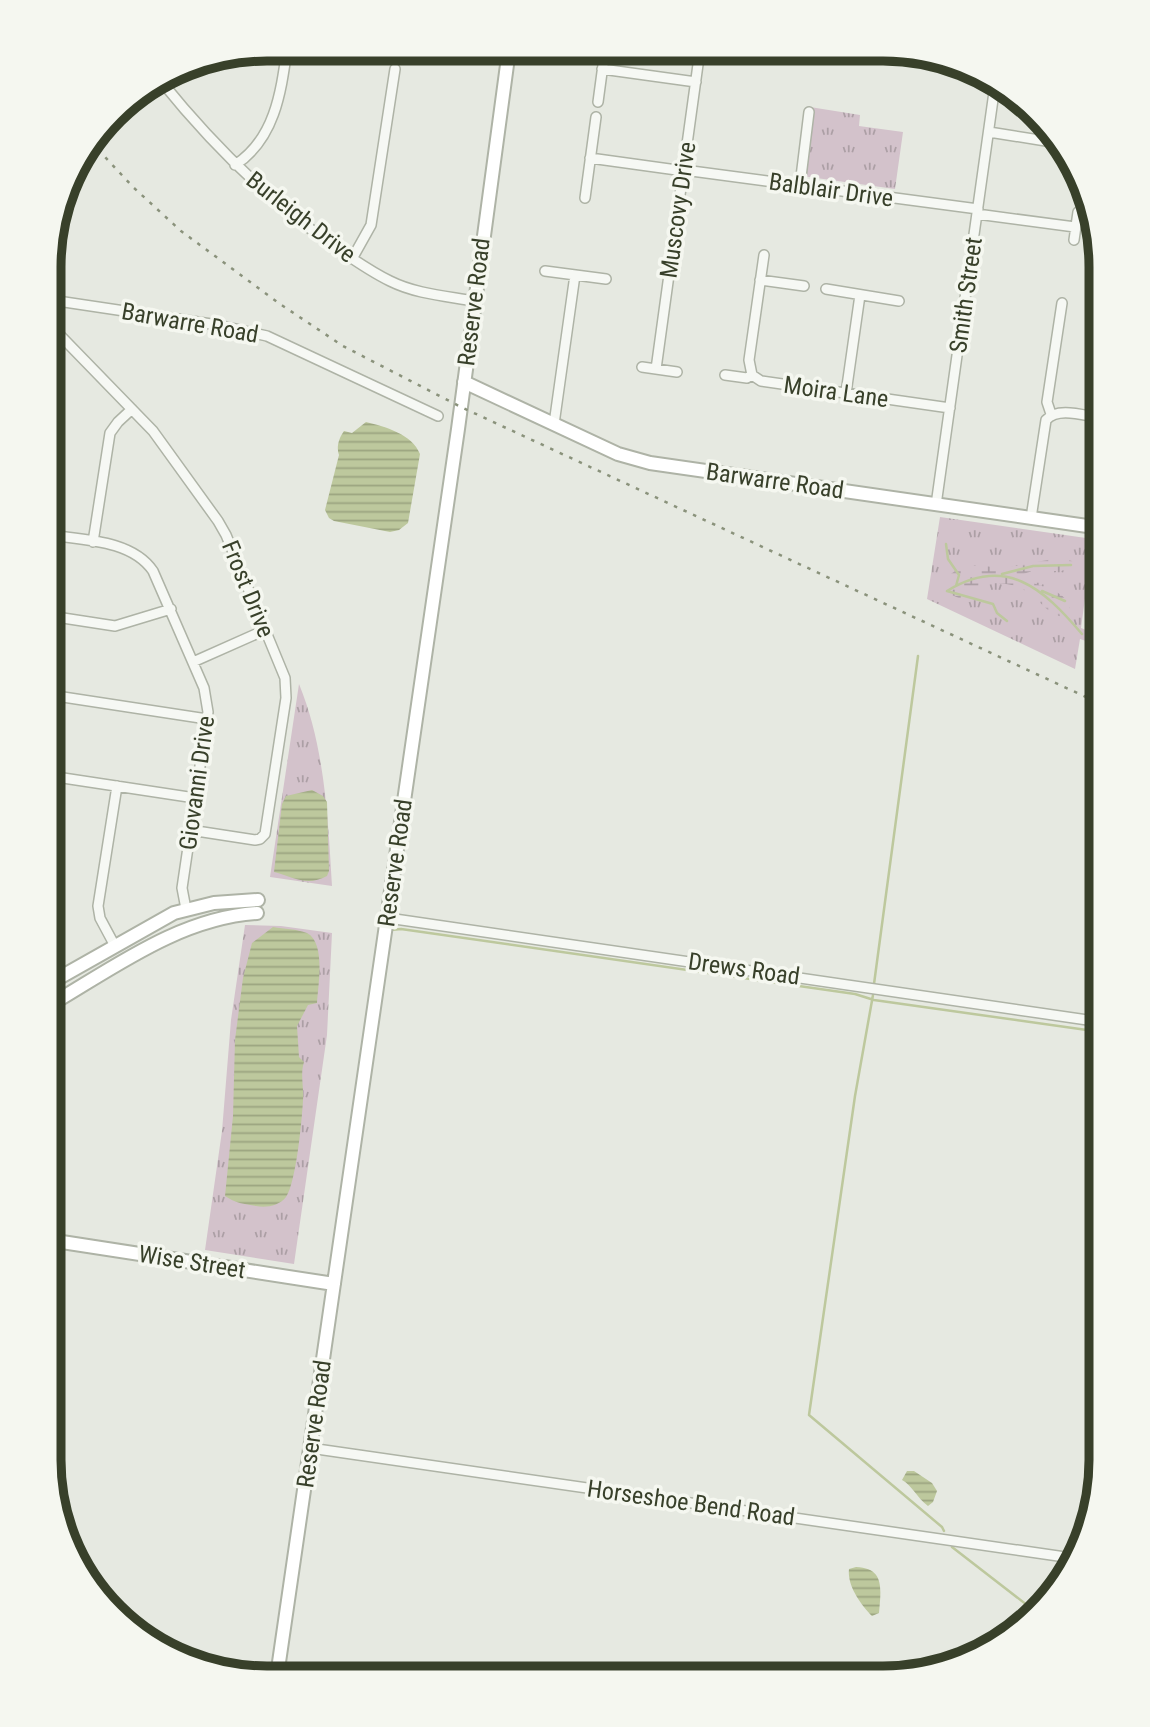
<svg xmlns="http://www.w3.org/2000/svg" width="1150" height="1727" font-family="'Roboto Condensed',sans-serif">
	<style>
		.grass { fill: url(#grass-tufts) }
		.wetland { fill: url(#wetland-marsh) }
		.water { fill: url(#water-rules) }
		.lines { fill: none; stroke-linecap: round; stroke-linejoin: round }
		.stream { stroke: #bdc89d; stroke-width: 2.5 }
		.street-casing { stroke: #aeb3a6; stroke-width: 12 }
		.secondary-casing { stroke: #aeb3a6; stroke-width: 16 }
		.street { stroke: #f6f8f4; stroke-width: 9 }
		.secondary { stroke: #fff; stroke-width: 12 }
		.rail { stroke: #8a927b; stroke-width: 2.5; stroke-dasharray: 3.5 7; stroke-linecap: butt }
		.labels { text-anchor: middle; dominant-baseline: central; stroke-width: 7; stroke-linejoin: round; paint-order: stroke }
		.street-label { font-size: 24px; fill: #38402a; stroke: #f5f7f0 }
		.rim { fill: none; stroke: #38402a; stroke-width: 9 }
	</style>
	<defs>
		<pattern id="grass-tufts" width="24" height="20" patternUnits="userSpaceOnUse" patternTransform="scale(1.75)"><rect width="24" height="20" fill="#d3c2cb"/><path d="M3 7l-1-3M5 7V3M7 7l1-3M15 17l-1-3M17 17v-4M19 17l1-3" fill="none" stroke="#ac9fa5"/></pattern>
		<pattern id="wetland-marsh" width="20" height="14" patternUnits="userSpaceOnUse" patternTransform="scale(1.75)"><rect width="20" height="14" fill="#d3c2cb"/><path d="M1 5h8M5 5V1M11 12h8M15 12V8" fill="none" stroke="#ac9fa5"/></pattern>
		<pattern id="water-rules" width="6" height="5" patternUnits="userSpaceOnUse" patternTransform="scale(1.75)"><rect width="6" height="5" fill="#bdc89d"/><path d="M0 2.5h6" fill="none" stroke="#9ba480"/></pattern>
	</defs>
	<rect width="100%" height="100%" fill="#e6e9e1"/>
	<path class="grass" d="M810,107l50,8 -1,11 44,6 -8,57 -93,-13z
		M940,517l153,22 -12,89 20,8v10l-21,-7 -5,30 -148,-70z
		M299,684c26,63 29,135 33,202l-62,-9z
		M245,925l36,1 51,7 -5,102 -33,229 -89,-14 17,-119 9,-111z"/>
	<path class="wetland" d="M1062,558l10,3 2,7c-17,7 -36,-2 -52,7 11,14 35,8 49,31l-9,11c-13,-4 -18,-11 -28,-20 -16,-14 -34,-16 -54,-12l-11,14h-8l-16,-7 2,-15c23,-19 33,-8 59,-10 19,-2 37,-7 56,-9z"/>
	<path class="water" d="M366,422c20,5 46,12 54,32l-12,69 -9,7 -9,2 -56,-11 -5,-3 -4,-8 14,-55c-3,-8 0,-17 5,-24l8,2z
		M312,790l11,6 4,6 2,69 -2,5c-20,11 -34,1 -53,-4l8,-68 4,-8z
		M273,927c11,2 24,2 34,6 19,10 11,52 10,70l-9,2 -11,21 2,31 5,5c-4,12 0,25 -1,38 -1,20 -7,83 -17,97 -7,9 -20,11 -30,9 -12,-2 -21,-3 -31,-10l8,-80 2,-76 8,-62 9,-35z
		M907,1471h7l18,12 5,8 -4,11 -5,4c-11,-8 -17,-22 -26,-26z
		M856,1567c29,1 25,22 23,46l-7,3c-11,-11 -25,-30 -23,-47z"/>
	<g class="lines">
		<path class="stream" d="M946,544l2,15 11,16 -3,11
			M1002,574l31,-8 38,-1
			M947,591c59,-36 96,-3 135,43
			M947,591l46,13 4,9 10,8
			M1042,591l23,10
			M391,930l10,-1 454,65 19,6 227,32
			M874,984l44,-328
			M873,995l-18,101 -46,319 133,112 2,4
			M1093,1006l8,-8
			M952,1547l84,65"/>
		<defs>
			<path id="street" d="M602,69l94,13
				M161,81c50,62 105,117 170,163 19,13 38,27 59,37 26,13 56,15 84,20
				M598,102l7,-52
				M989,132l63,10
				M590,158l94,13
				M235,165c40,-26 46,-73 52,-116
				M684,170l294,39
				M800,185l9,-73
				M585,198l11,-81
				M977,214l98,13
				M1074,240l4,-28
				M352,259l19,-34 24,-156
				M545,271l61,8
				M760,280l44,6
				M826,289l73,12
				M51,300l167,25 49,11 171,80
				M51,326l102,105 65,90 8,14 59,143 1,20 -21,136 -5,5 -5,1 -65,-10
				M642,367l35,5
				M656,369l44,-319
				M725,375l22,3 5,-3 9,6 189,27
				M752,375l-3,-15 15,-105
				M846,393l14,-98
				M1051,414l-4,-12 15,-99
				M554,424l21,-149
				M936,505l59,-420
				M1031,518l15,-98c12,-14 39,-4 55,-2
				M50,535c34,5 82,5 103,36l51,117 4,24 -26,176 4,21
				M93,542l17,-109 8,-11 14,-13
				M50,616l65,10 56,-17
				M193,662l72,-32
				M50,695l157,24
				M50,776l145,22
				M388,918l713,104
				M115,946l-15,-28 -2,-12 19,-120
				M310,1448l762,110"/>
			<path id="secondary" d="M464,382l154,72 32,9 451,65
				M50,983l124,-70 40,-10 44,-3
				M50,1005c65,-38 130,-87 207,-92
				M49,1240l285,44
				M277,1676l181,-1247 51,-379"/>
		</defs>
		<use href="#street" class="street-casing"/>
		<use href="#secondary" class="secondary-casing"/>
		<use href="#street" class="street"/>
		<use href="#secondary" class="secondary"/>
		<path class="rail" d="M91,142l42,45 48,44 99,73 63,42 118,61 640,297"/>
	</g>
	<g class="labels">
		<g class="street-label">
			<text transform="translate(831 190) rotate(8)">Balblair Drive</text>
			<text transform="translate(678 210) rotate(-82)">Muscovy Drive</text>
			<text transform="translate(301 217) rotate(38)">Burleigh Drive</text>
			<text transform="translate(966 295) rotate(-82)">Smith Street</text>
			<text transform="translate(474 302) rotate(-83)">Reserve Road</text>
			<text transform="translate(190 323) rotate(10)">Barwarre Road</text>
			<text transform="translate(836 392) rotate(8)">Moira Lane</text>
			<text transform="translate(775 481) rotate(8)">Barwarre Road</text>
			<text transform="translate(248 589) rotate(68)">Frost Drive</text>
			<text transform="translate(197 783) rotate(-82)">Giovanni Drive</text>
			<text transform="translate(395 863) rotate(-82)">Reserve Road</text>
			<text transform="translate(744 969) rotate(8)">Drews Road</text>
			<text transform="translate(192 1262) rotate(9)">Wise Street</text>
			<text transform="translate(314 1424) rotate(-82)">Reserve Road</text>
			<text transform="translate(691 1503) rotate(8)">Horseshoe Bend Road</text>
		</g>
	</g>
	<path d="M0 0H1150V1727H0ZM267 61H883A206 206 0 0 1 1089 267V1460A206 206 0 0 1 883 1666H267A206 206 0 0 1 61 1460V267A206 206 0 0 1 267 61Z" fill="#f5f7f0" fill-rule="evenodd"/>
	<path class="rim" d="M267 61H883A206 206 0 0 1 1089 267V1460A206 206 0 0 1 883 1666H267A206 206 0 0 1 61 1460V267A206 206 0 0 1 267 61Z"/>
</svg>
